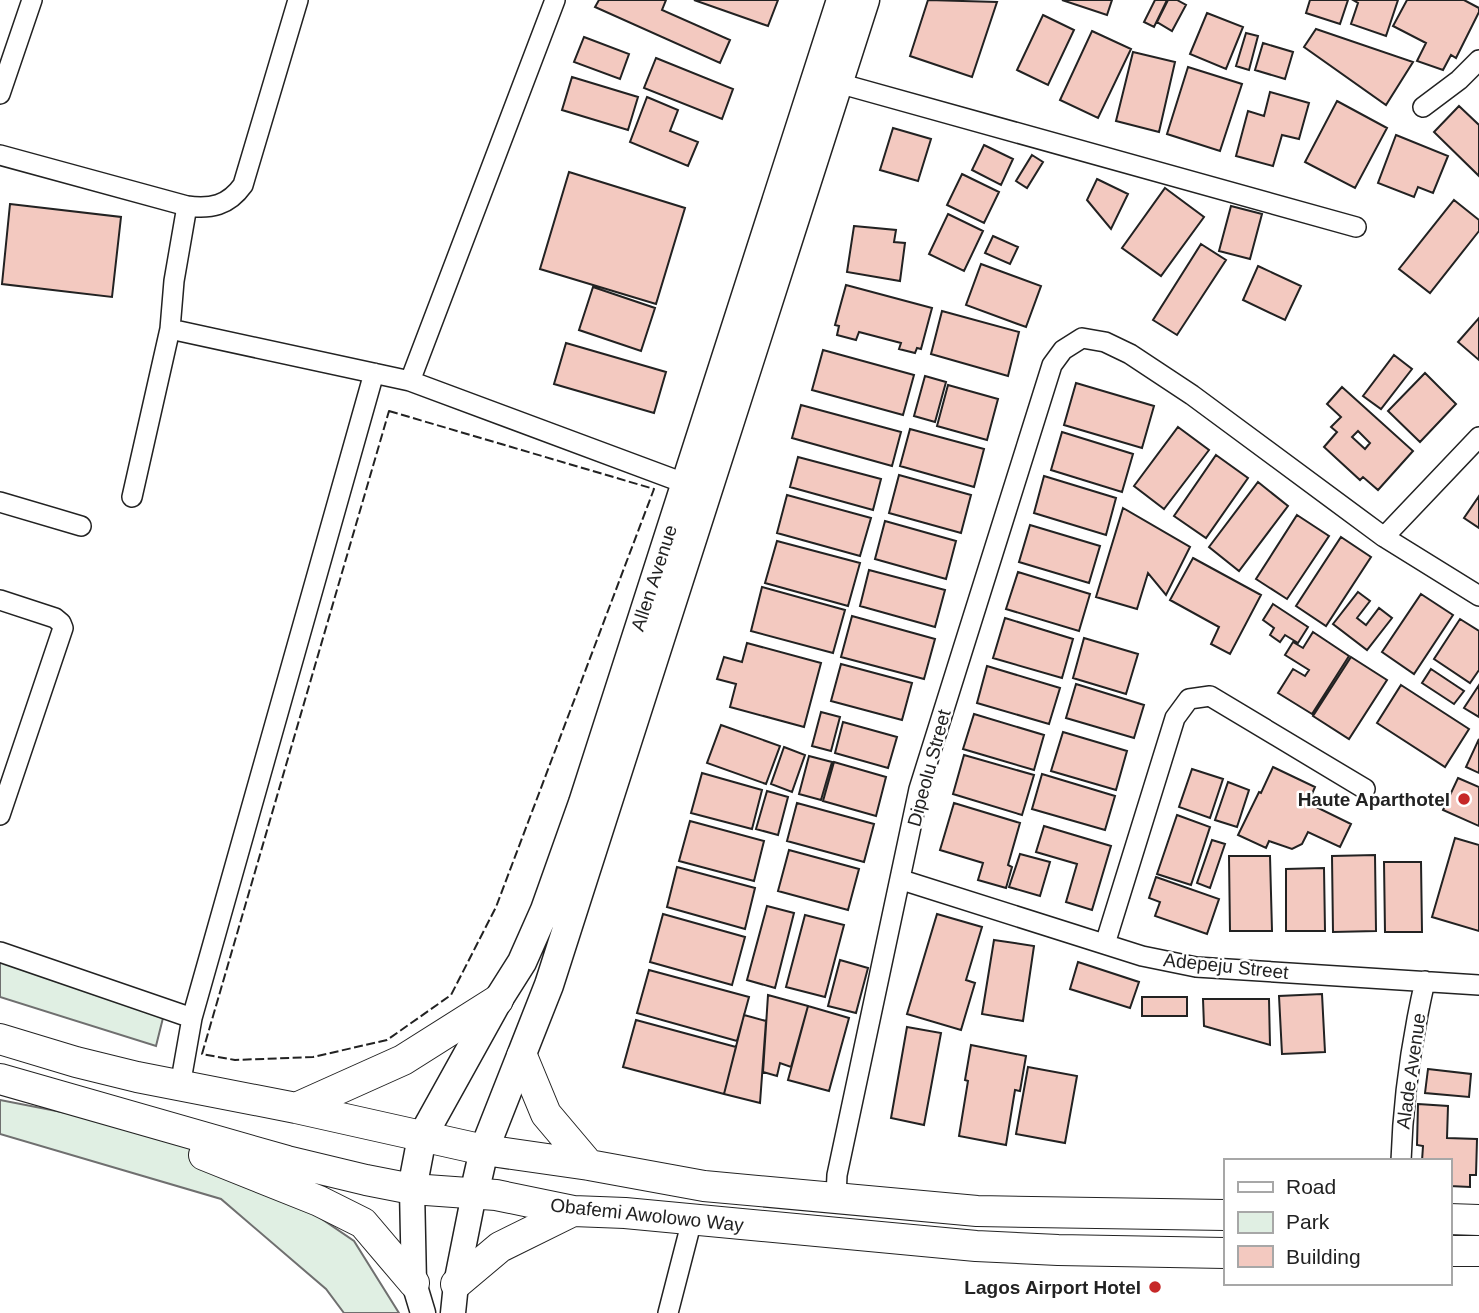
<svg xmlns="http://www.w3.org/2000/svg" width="1479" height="1313" font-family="Helvetica,sans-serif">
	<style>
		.green { fill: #e0efe3; stroke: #6f6f6f; stroke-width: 2 }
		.building { fill: #f3c9c0; stroke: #222; stroke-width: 2; fill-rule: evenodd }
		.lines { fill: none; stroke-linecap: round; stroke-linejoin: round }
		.minor-casing { stroke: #222; stroke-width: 22 }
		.tertiary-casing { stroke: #222; stroke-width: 27 }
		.secondary-casing { stroke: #222; stroke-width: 31 }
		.primary-casing { stroke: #222; stroke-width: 32 }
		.minor { stroke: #fff; stroke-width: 19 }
		.tertiary { stroke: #fff; stroke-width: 24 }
		.secondary { stroke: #fff; stroke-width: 28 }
		.primary { stroke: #fff; stroke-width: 30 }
		.fence { stroke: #222; stroke-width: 2; stroke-dasharray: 9 3.5; stroke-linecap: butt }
		.poi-dot { fill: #c62828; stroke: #fff; stroke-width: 2.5 }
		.labels { text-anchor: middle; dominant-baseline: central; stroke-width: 5; stroke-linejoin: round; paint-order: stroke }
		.street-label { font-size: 19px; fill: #222; stroke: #fff }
		.poi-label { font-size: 19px; font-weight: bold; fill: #222; stroke: #fff; text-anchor: end }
	</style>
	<rect width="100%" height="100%" fill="#fff"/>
	<path class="green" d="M0,959l163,59 -7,28 -156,-49z
		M0,1100l87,17 57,6 109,49 101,69 45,72h-55l-18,-24 -105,-90 -221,-65z"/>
	<path class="building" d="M599,0h67l-4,10 68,30 -10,23 -125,-56z
		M694,0h84l-10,26z
		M928,0l69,2 -25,75 -62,-21z
		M1062,0h50l-5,15z
		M1155,0h12l-13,27 -10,-5z
		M1168,0h9l9,5 -14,26 -15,-9z
		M1310,0h38l-8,24 -34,-11z
		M1353,0h45l-12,36 -35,-12 7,-21z
		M1407,0h57l15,8v4l-23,46 -5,-3 -8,15 -26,-9 9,-18 -33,-17z
		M1207,13l36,14 -17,42 -36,-15z
		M1043,15l31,15 -26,55 -31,-15z
		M1316,29l97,33 -27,43 -82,-58z
		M1092,31l39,18 -33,69 -38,-18z
		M1246,33l12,3 -9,34 -13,-4z
		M584,37l45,17 -9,25 -46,-17z
		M1263,43l30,9 -8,27 -30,-9z
		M1133,52l42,10 -16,70 -43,-11z
		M656,58l77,31 -11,30 -78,-31z
		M1188,67l54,17 -22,67 -53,-17z
		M572,77l66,20 -10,33 -66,-20z
		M1270,92l39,11 -10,36 -17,-4 -9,31 -37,-10 12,-45 16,5z
		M647,97l31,13 -8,21 28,11 -10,24 -58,-24z
		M1337,101l50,27 -32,60 -50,-26z
		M1459,106l20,19v51l-45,-44z
		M893,128l38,11 -13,42 -38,-11z
		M1396,135l52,21 -15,37 -15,-6 -4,10 -36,-14z
		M984,145l29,14 -12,26 -29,-15z
		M1032,155l11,7 -16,26 -11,-7z
		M569,172l116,36 -29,96 -116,-35z
		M962,174l37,18 -15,31 -37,-18z
		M1097,179l31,15 -17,35 -24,-29z
		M1165,188l39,29 -43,59 -39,-28z
		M1454,200l25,20v11l-49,62 -31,-24z
		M10,204l111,13 -9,80 -110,-13z
		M1231,206l31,8 -12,45 -31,-8z
		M948,214l35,17 -19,40 -35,-17z
		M854,226l42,4 -2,12 11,1 -5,38 -53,-9z
		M993,236l25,11 -8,17 -25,-11z
		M1201,244l25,16 -49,75 -24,-15z
		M981,264l60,22 -15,41 -60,-22z
		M1258,266l43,20 -16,34 -42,-20z
		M846,285l86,23 -11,41 -4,-1 -2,5 -16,-4 2,-6 -42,-11 -3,8 -19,-5 2,-9 -4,-1z
		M593,287l62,21 -14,43 -62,-21z
		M942,311l77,21 -11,44 -77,-22z
		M1479,318v42l-21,-18z
		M566,343l100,29 -12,41 -100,-29z
		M823,350l91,25 -11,40 -91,-25z
		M1394,355l18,14 -31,40 -18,-13z
		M1425,373l31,31 -36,38 -32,-31z
		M925,376l21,6 -11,40 -21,-6z
		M1076,383l78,23 -12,42 -78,-23z
		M948,385l50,14 -11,41 -50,-14z
		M1342,387l71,64 -35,39 -15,-13 -3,3 -36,-33 13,-15 -6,-5 10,-10 -14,-13zM1358,431l12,12 -5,6 -13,-12z
		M801,405l100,27 -9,34 -100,-28z
		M1178,427l31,23 -45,59 -30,-23z
		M910,429l74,20 -10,38 -74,-21z
		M1062,432l71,22 -11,38 -71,-22z
		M1216,455l32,23 -42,60 -32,-22z
		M798,457l83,22 -8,31 -83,-23z
		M899,475l72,20 -10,38 -72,-20z
		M1044,476l72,22 -10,37 -72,-22z
		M1258,482l30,24 -49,65 -30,-24z
		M787,495l84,23 -11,38 -83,-23z
		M1479,496v32l-15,-10z
		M1123,508l67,39 -24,48 -18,-22 -11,36 -41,-12z
		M1297,515l32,21 -42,63 -31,-20z
		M885,521l71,20 -10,38 -71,-20z
		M1030,525l70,21 -11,37 -70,-21z
		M1341,537l30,20 -45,69 -30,-20z
		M777,541l83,22 -12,43 -83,-23z
		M1193,558l68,37 -31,59 -19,-10 8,-17 -49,-27z
		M869,570l76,20 -10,37 -75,-21z
		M1018,572l72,22 -11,37 -73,-22z
		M762,587l83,23 -12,43 -82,-22z
		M1358,592l12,9 -13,17 9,7 13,-17 13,10 -25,32 -34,-26z
		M1421,594l32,21 -39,59 -32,-22z
		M1273,604l35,23 -10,16 -13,-8 -5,7 -10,-7 4,-7 -11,-8z
		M852,616l83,23 -11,40 -83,-22z
		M1005,618l68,21 -11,39 -69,-20z
		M1460,619l19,12v39l-9,13 -36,-24z
		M1313,632l36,24 -37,58 -34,-21 15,-24 12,7 4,-6 -24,-15 8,-13 10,6z
		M1084,638l54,16 -12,40 -53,-16z
		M747,643l74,20 -17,64 -74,-20 6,-23 -19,-5 7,-22 18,5z
		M1351,657l36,23 -38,59 -36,-23z
		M841,664l71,19 -10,37 -71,-19z
		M987,666l73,22 -11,36 -72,-21z
		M1431,669l33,22 -10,13 -32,-21z
		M1076,684l68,21 -10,33 -68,-20z
		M1401,685l68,44 -24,38 -68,-44z
		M1479,685v32l-15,-9z
		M821,712l19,5 -9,34 -19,-5z
		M974,714l70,21 -10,35 -71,-21z
		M843,722l54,15 -9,31 -53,-15z
		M721,725l59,21 -14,38 -59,-21z
		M1063,732l64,19 -11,39 -65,-19z
		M1479,739v34l-13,-6z
		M784,747l21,8 -13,37 -21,-8z
		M964,755l70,20 -12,40 -69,-21z
		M809,756l23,6 -11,38 -22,-6z
		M834,762l52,15 -10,39 -53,-15z
		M1273,767l42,20 -7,16 43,21 -11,23 -32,-15 -6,12 -10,5 -23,-8 -3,7 -28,-13 21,-43 2,1z
		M1192,769l31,10 -13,39 -31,-11z
		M702,773l60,17 -10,39 -61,-16z
		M1042,774l73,22 -10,34 -73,-21z
		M1458,778l21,9v39l-36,-16z
		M1228,782l21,8 -12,37 -22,-7z
		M767,791l21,6 -10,38 -22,-6z
		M797,803l77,21 -10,38 -77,-21z
		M954,803l66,20 -12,42 4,2 -6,21 -28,-8 5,-17 -43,-13z
		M1177,815l33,12 -19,58 -34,-11z
		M690,821l74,20 -10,40 -75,-20z
		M1044,826l67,20 -19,64 -26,-8 11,-38 -41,-12z
		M1455,838l24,7v86l-47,-14z
		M1212,840l13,4 -15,44 -13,-5z
		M789,850l70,19 -11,41 -70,-19z
		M1020,854l30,8 -10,34 -31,-9z
		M1375,855l1,76 -43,1 -1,-76z
		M1229,856h41l2,75h-42z
		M1384,862h37l1,70h-37z
		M677,867l78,21 -10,41 -78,-22z
		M1324,868l1,63h-39v-62z
		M1156,877l63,22 -12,35 -52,-18 5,-14 -11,-4z
		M767,906l27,7 -19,75 -28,-8z
		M663,914l82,23 -13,48 -82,-23z
		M937,914l45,13 -16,53 9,3 -14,47 -54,-16z
		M805,915l39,10 -19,72 -39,-10z
		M994,940l40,6 -11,75 -41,-7z
		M840,960l28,8 -12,45 -28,-7z
		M1078,962l61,20 -9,26 -60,-19z
		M649,970l100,27 -12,44 -100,-28z
		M1322,994l3,58 -43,2 -3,-58z
		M768,995l40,11 -17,61 -11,-4 -3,13 -14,-4z
		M1142,997h45v19h-45z
		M1203,999h66l1,46 -66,-19z
		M808,1006l41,12 -20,73 -41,-11z
		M744,1015l22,6 -6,82 -36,-9z
		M636,1020l100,27 -12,47 -101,-27z
		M907,1027l34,6 -17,92 -33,-7z
		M971,1045l55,11 -6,35 -5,-1 -9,55 -47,-9 9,-55 -3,-1z
		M1028,1067l49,9 -12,67 -49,-9z
		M1428,1069l43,5 -2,23 -44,-4z
		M1418,1104l30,2 -1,32 30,1 -1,36h-6v12l-20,-1 -1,-25h-27l1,-15 -6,-1z"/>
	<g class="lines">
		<defs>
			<path id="minor" d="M838,83l518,144
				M0,94l32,-94
				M1423,107l36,-27 20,-20
				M0,155l187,51 -13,75 -4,48 -38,168
				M187,206c24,3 41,0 56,-21l55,-185
				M170,329l240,52 274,102
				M410,381l145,-381
				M0,502l81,24
				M1384,537l95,-100
				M0,600l55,18 6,5 2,5 -63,187
				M902,880l240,76 54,11 283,18
				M1105,944l70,-226 14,-19 21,-3 155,93
				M0,952l192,66
				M180,1086l12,-68 182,-645
				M1401,1161c2,-63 10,-119 24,-180
				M836,1197l1,-22 82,-386 133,-424 11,-15 19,-12 23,4 25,12 62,41 192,142 95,59
				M668,1313l24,-93"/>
			<path id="tertiary" d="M412,1189l2,94 9,30
				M453,1313l3,-29 18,-90"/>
			<path id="secondary" d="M412,1189l10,-52 76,-137 24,-38 23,-52 38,-107 258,-803
				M474,1194l10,-44 65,-165 316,-985"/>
			<path id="primary" d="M0,1039l76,23 61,15 159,31 188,42 105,15 115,21 273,25 248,4
				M522,1056l24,58 43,51
				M0,1079l287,82 79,19 46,9 84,6 77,16 52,2 351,33 82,4 167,3
				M296,1108l107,-48 95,-60
				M204,1155l115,46 44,22 51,60
				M1449,1219l30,1
				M1449,1251h30
				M456,1284l44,-37 73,-36"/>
		</defs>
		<use href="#minor" class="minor-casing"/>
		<use href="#tertiary" class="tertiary-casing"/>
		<use href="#secondary" class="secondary-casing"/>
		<use href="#primary" class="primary-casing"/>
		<use href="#minor" class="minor"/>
		<use href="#tertiary" class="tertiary"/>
		<use href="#secondary" class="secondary"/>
		<use href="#primary" class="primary"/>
		<path class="fence" d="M389,411l265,78 -158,418 -45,88 -64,45 -74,17 -78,3 -33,-6z"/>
	</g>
	<g class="poi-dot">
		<circle cx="1464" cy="799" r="7"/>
		<circle cx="1155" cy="1287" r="7"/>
	</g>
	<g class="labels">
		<g class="street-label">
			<text transform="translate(654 578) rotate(-72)">Allen Avenue</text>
			<text transform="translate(929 768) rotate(-75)">Dipeolu Street</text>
			<text transform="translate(1226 966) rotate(6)">Adepeju Street</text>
			<text transform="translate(1411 1071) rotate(-82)">Alade Avenue</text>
			<text transform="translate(647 1215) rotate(6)">Obafemi Awolowo Way</text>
		</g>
		<g class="poi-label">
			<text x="1450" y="799">Haute Aparthotel</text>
			<text x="1141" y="1287">Lagos Airport Hotel</text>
		</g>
	</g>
	<rect x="1224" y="1159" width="228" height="126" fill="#ffffff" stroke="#a7a7a7" stroke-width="2"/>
	<rect x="1238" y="1182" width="35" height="10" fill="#ffffff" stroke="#a7a7a7" stroke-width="2"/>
	<text x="1286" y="1194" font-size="21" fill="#222222">Road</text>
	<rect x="1238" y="1212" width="35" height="21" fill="#e0efe3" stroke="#a7a7a7" stroke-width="2"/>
	<text x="1286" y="1229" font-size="21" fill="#222222">Park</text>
	<rect x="1238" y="1246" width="35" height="21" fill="#f3c9c0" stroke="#a7a7a7" stroke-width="2"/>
	<text x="1286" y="1264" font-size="21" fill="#222222">Building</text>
</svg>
